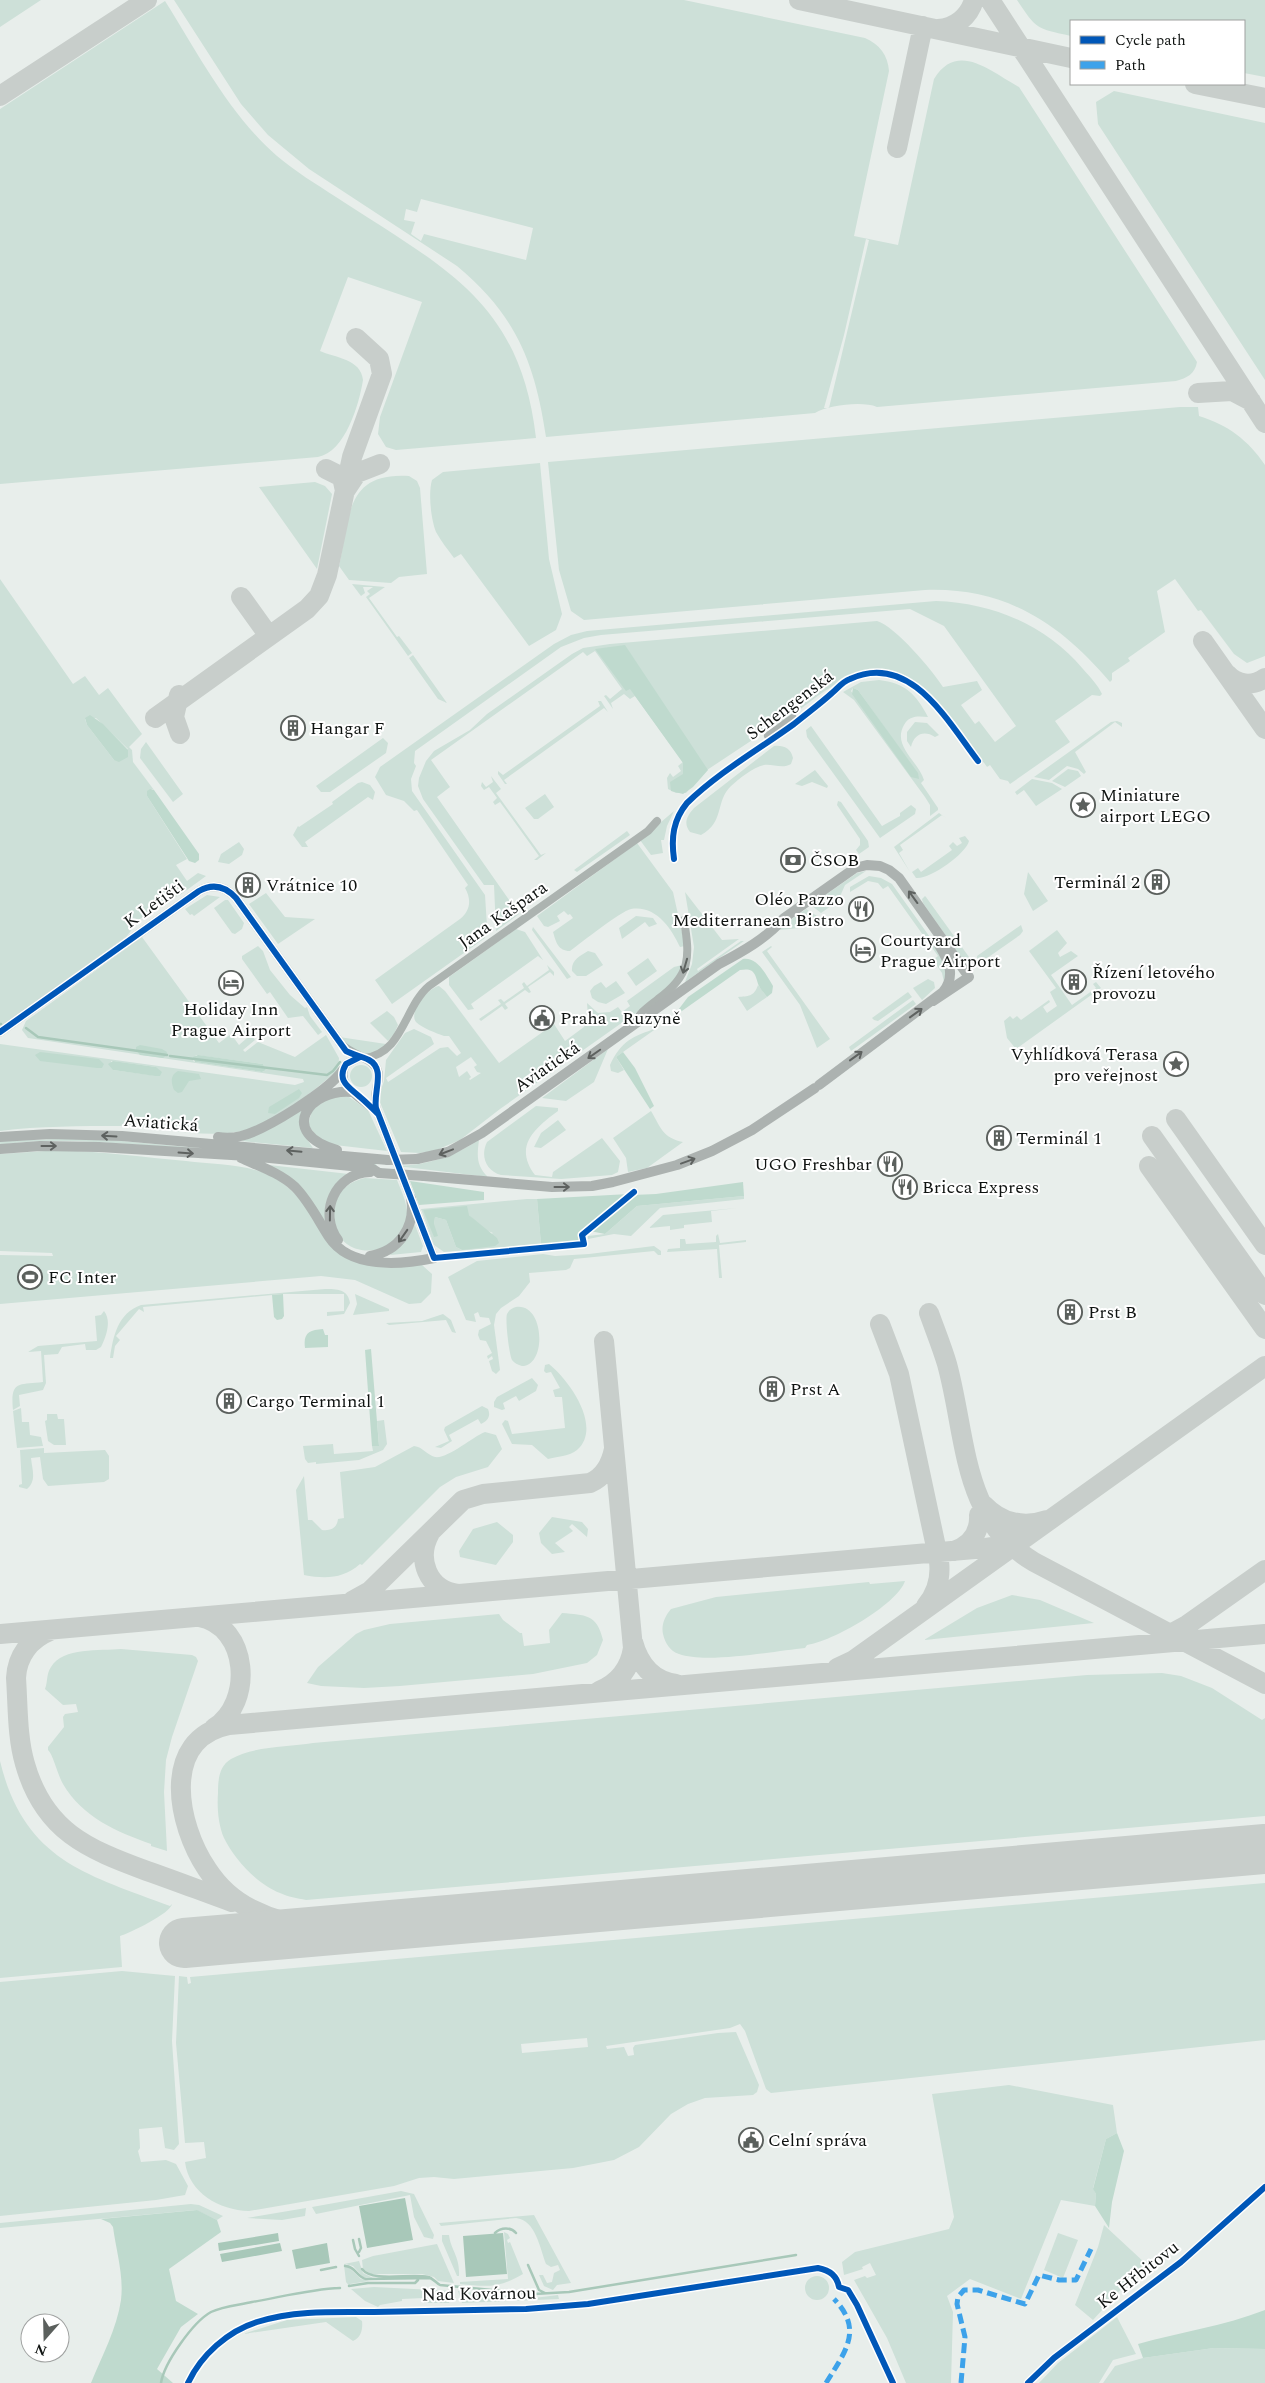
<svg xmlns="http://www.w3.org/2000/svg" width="1265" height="2383" font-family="Spectral,serif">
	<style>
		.green { fill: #cde0d8; fill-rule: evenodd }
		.forest { fill: #bfdace }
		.water { fill: #a8c8b9 }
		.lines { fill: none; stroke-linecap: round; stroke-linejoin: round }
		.stream { stroke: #a8c8b9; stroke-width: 2.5 }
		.taxiway { stroke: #c8cecb; stroke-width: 20 }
		.runway { stroke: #c8cecb; stroke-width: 50 }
		.minor { stroke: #acb3b0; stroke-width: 8 }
		.tertiary { stroke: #acb3b0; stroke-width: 9 }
		.secondary { stroke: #acb2b0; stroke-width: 10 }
		.secondary-bridge { stroke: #acb2b0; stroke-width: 10 }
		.quiet { stroke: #3da2ea; stroke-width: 5; stroke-dasharray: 10 5; stroke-linecap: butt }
		.cycleway-casing { stroke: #fff; stroke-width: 9 }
		.cycleway { stroke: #0057b8; stroke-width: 6 }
		.oneway { stroke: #5e6260 }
		.oneway2 { stroke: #5e6360 }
		.labels { text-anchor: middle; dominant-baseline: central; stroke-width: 4; stroke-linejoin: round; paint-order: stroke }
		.street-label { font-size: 18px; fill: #0f1311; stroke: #fff }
		.poi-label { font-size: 18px; fill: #0f1311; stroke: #fff; text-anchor: start }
	</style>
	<rect width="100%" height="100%" fill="#e8eeeb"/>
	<path class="green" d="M0,0h41l-41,27z
		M174,0h510l181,38c14,6 23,17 24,33l-35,165 44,9 36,-166c24,-39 58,-6 85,8l178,275c-2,12 -10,16 -21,19l-299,26c-14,-6 -49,-2 -62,6l-269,24c-11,-74 -30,-122 -89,-171l-148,-97 -41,-34 -27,-31zM421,199l112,29 -7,32 -102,-26 -3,7 -10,-7 4,-12 -11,-2 2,-11 11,3zM866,239l3,1 -40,168h-5l20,-73z
		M1017,0h248v77l-21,-4v-52h-173v15c-35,-8 -34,-6 -54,-36z
		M165,1c34,54 64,113 112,155 19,16 39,28 59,41 106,70 184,102 200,241l-140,12 -10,-3 -8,-13 2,-17 42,-115 -74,-25 -28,74c16,7 41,8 43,29 -4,25 -18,72 -45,77l-318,27v-375z
		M1114,91l151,32v257l-167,-256 -2,-22z
		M1180,407h18l1,9c29,9 49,24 66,49v191l-18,7 -13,-9 -33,-44 -3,1 -23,-32 -18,12 8,41 -37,26 2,3 -18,12v7l-2,2c-50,-59 -105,-95 -185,-92l-341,30 -13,-9 -12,-41 -11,-108z
		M540,463l9,96 13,55 -6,16 -27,16 -68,-92 -7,4c-6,-8 -13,-17 -18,-26 -5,-13 -8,-38 -4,-52l11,-8z
		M409,476l8,5 3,7 7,86 -28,3 -8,6 -42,-3 -10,-14c11,-49 6,-94 70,-90z
		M315,482l10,4 7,8 -15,75 -58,-82z
		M0,579l73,105 12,-8 14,19 9,-7 34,46 -13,13 3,3 1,12 21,28 -2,-1 -5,7 40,63 -11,6 11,16 11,-8 8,3 -26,19 -18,8 -22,16 -13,17 -127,91zM96,718l32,31 -14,11 -27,-35 -2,-6z
		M352,584l33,3 -16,11 28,39 2,-1 13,17 -4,3 -42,-59 4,-3 -3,-3 6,-4h-10l2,6 -4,3z
		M936,601c57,2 110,24 147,68 6,7 15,16 19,25l-2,2 -8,-1 -37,26 15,21 -60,42 -2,-3 -8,-2 -10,-14 -3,2c-22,-31 -61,-96 -104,-96 -10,0 -34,8 -44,12 -15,6 -44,31 -59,42l-2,-2 -71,47 -21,23h-10l-8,-4 -1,-11 3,-5 3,4 8,-6 -3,-5 5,-4 -48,-66 -5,3 -6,-5 -13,9 2,6 -9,-13 2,-1 4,4 12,-10 -27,-38 -8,5 -4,-4 -152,108 19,27 -13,10 82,117 -23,17 -2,-46h-10l-61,-86 -5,-13 1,-8 7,-17 8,-10 36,-21 17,-16 85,-60 11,-6 27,-4 267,-23c19,6 55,49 66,66l34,-6 5,9 -21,15 14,19 4,-3 16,21 21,-16 -72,-100 -34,-17 -309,26 -17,3 -23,9 -146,104 -1,12 2,3 -5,13 1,12 73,104 2,31 -2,12 -93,66 -17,-24 85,-61c10,-8 12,-19 5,-31l3,-3 -51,-75 -3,1 -10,-10 -18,-6 -11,-18 5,-10 174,-123 17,-9 16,-4z
		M413,655l34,48 -9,-4 -29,-41z
		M879,680c26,3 37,14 49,37 -9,-1 -19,-2 -24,8 -12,21 14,36 20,55l-3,3 17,25v2l-8,6v-11l-5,-8 -71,-97 -11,-8 18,-10zM853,688l5,2 61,86 -68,-85z
		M598,701h3l7,11 -4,-4 -100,72 3,4h-2l-7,-10v-3l5,4 97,-69z
		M1117,721l5,2v4l-7,-5 -40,30 11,20 -2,2 -6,-5 -11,-3 -18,14 -15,-3 77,-55z
		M915,722l12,1 12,12 -4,2c-11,-7 -21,-3 -24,10l-4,-6v-9z
		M811,726l71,100 18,-10v-3l11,-8 5,4 -1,5 -35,24 -73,-101 -1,-7z
		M383,738l5,5 -2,10 -56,39h-9l-5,-6z
		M146,742l37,52 -10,8 -33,-44 1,-9z
		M774,746c9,-1 17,2 19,12l-2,6c-8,5 -18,0 -27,1 -11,2 -25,14 -33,21 -16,15 -6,36 -30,49l-11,-3c-7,-9 -3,-16 4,-24z
		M1068,769l10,2 3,5 -16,11 -13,-6z
		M815,770l13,16 -1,2 -15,-6 -10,4 -7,-2z
		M491,776l10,13 -5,4 45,62 5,-2 -9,7h-3l5,-4 -39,-54 -5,3 -2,-3 4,-4 -8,-11 -5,3 -3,-4 1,-4 4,5 7,-5z
		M1032,779l20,4 10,6 -26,17 -12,-16 -7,5 -2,-3z
		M362,782l8,3 5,7 -2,8 -5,-3 -63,45 3,5h-6l-9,-12 5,-9 1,1 34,-23 -1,-2 26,-19z
		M545,794l9,13 -16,12h-4l-9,-11z
		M838,801l3,1 27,39 1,6 -10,7 -3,-4 4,-5v-6l-23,-34z
		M674,811l-7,15 -3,14h-3l2,13 -12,2 -11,-15z
		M939,813l7,5 -4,-3 -42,30 3,5 -4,3 11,19 -16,-25z
		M627,831l3,4 -53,37 -3,-2z
		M965,836l4,5c-3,13 -40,39 -53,37l-4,-6 6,-4 3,4 31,-22 -3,-4 4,-4 4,4 5,-3 -3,-5z
		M239,842l5,7 -2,6 -13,9 -11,-2 3,-8z
		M637,843l36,49 12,54 -5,1c-9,-19 -24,-42 -49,-38 -10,2 -50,34 -61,42 -12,0 -14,-9 -17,-19l20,-14 -3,-4 -2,1 -4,-4 -7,5 3,5 -12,6 -4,-1 -7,-10z
		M866,871l-21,14 -7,16 -17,12 -10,-8 46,-32z
		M1028,872l20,29 -15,10 -9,-17z
		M869,876l12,2 11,6 50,70 6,12 -4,16 -2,-9 -9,-13 5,-4 -50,-70 -5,3 -5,-6 -10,-2 -18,11v-5z
		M685,892l37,48 17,-1 -42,30 1,2 43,-30h3l-59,41 7,-18 2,-17z
		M266,893l19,24 30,2 -37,25 -29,-40z
		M207,895l13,2 -26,19 -2,-2 -2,1 -5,-6z
		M925,896l1,1 48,67 -12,-5 -39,-56 -1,-4z
		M225,900h3l16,23 -2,6 -7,5 -3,-1 -18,-25z
		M806,909l11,7 -18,12 -20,2 -26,16z
		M636,916l17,2 4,6 -8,3 -4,-5 -23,17 -3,-11z
		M1021,925l2,6 -3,4 -40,28h-2l-1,-7z
		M533,927l38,50 -4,2 -35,-49z
		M516,929l9,3 18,28 -5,-4 -67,48 3,5 -6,1 -19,-25v-8z
		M1057,930l10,13 -9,10 2,4 11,-6 7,5 -27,19 21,30 24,-17 -3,-4 3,-2 5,6 -85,61 -9,-11 -3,-17 6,-5 3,3 4,-3 4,4 28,-20 1,2 -7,5 4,6 10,-7 -7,-14 6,-4 -27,-37z
		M142,937l77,106 12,-9 8,11 8,-7 -4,-6 4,-3 8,11 -12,10 2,2 13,-10 37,15 31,-22 13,23 -1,12c-22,19 -63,53 -92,60 -39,10 -84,-3 -125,-4 -39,0 -82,0 -121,5v-87l295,41 9,-3 -1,-3 -275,-41 -6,-8 4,-9zM196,1055l67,9 3,6 -4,2 -67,-10 -2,-1zM111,1061l45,6 2,9 -45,-6z
		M258,946l5,5 7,19 20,25 15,13 2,-1 3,9 12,16 -4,3 -15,-19 -15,2 -18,-26 -3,2 -25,-35v-3z
		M771,946l1,1 -5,4 63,88 -13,9 -17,-43 -38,-53z
		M588,951l7,2 8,12 -17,11h-9l-5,-5c-1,-11 8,-15 16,-20z
		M648,958l9,13 -21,15 -9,-13z
		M547,965l7,7v4l-4,-4 -22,15 3,5 -2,1 -4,-3 -20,14 3,4 -3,2 -3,-4 -21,15 -2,-2 22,-15 -3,-4 3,-1 3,3 20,-14 -2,-4 2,-2 3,4 22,-16z
		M682,965l-6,14 -12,14 -164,116 -40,31 -26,11 -14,2 -19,-1 -22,-52 1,-8 4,-11 2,-21 19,-27 9,-4 17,8 3,7 -48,34 2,4 52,-34 8,-1 9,9 4,-3 -12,-17h-5c-8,-3 -22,-8 -28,-14 -8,-10 13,-35 23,-36l6,5 54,72 55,-39 11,17 19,-14 4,-11 -1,-13 11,10 12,-1 8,-5 4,5 8,-6 -3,-5 47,-34zM471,1057l6,8 -3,2 3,5 4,1 -11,7 -1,-1 2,-2 -4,-6 -8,6 -3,-10z
		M928,979l6,3 1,6 -13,12 -9,-12z
		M616,981l9,12 -19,11 -8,-2 -6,-4 -2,-7 4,-5 7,-4 5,6z
		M758,985l9,12 -20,14 -9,-14c10,-1 16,0 20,-12z
		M908,992l4,5 -34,24 -4,-1 -2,-2z
		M913,1000l3,4 -65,47 -2,-4z
		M387,1011l7,6 4,8 -4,9 -6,7 -18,-18z
		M657,1028l-41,29 8,13 -6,3 -7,-2 -1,-6c12,-25 22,-28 47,-37z
		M339,1037l47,7c-19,19 -31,8 -47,-7z
		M608,1049l-14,33 -28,19 -24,-3z
		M350 1076a11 11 0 1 1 22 0a11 11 0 1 1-22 0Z
		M346,1095l22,15 19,41 -61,-7 -5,-2 -13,-17 4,-15 17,-12z
		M536,1106l22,2v3c-23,17 -45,35 -23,64l17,2 1,-5 49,-34 18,23 -2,11 -6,3 -51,4 -60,-4c-15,-4 -21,-19 -14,-33z
		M303,1108c-8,16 2,28 10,40l-71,-7z
		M651,1111c10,17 12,27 32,31l-36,26 -19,4 -2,-14 -13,-20z
		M558,1120l8,10 -25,18 -7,-1 7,-14z
		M89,1138l287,26 1,2c-79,-6 -157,-16 -236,-21 -47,-3 -94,-7 -141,0v-4z
		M479,1140c-2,15 -3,26 9,37l-91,-11c31,-1 55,-9 82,-26z
		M61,1150c42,2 83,7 125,11 31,4 69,2 95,21 24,17 38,44 54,68l87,15 10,9 -1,19 -10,10 -12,1 -54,-24 -34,-4 -321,28v-49l53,1 -1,-3 -52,-2v-97z
		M269,1165l80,9 -23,48z
		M365,1178l32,2c4,10 10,23 10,33 0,49 -83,54 -72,-9 3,-15 17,-23 30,-26z
		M744,1196v3l-84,9 -29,28 -17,-2 -26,5v-3l17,-2 32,-28z
		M527,1199h10l4,45 -97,8 -10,-7 -13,-36zM423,1210l46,5 14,14 10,4 -31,17 -6,-3 -10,-27 -11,-3 -1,7z
		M737,1208l-26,3 1,11 -28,3v3l-14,2v-4l-21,2 14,-13z
		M415,1225l8,21 -2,6 -31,3z
		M718,1234l2,9 26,-3v2l-27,3 3,33h-3l-2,-29 -50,3 1,-3 12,-1v-9h5l1,5 30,-2v-6z
		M654,1246l7,5v4h-3l-4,-4 -80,8 -4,9 -4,2 -37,3 1,9 -11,14 -18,12 -5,6 -2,11 6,45 -4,4 -4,-3 -3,-10 4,-2 -1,-3 -4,3 -1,-3 5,-3 -6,-12 -6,-1 -2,-5 1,-5 12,-6 -2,-6 -9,-1 -2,-5 -4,2 2,8 -10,-2 -18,-43 29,-16 66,-7 12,2 34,-2z
		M325,1289c12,0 23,0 25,14l-6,11 -17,2v-4l17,-1v-17h-61l-140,13 1,5 -5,-3 -23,27 4,4 -5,6 -2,12h-3c3,-22 8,-45 31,-53z
		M355,1294l34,15v2l-36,4 4,-11z
		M516,1307c29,-4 31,59 6,59 -4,-1 -8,-3 -10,-6 -3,-6 -7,-41 -5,-46 2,-4 5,-6 9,-7z
		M104,1311c8,10 2,26 -3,36l-5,3h-10l-1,-6 -23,3 -4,7 -14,1 2,28 -3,7 -24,5 1,11 -7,4c-3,-30 6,-25 30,-28l-2,-31 -13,1 10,-6 59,-5 -2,-25 6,-1z
		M443,1314l8,6 5,13 -4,-1 -6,-12 -57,5 -3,-2 36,-2z
		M549,1364c20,16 54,63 28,86 -7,6 -21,7 -29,9l-16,-14 -20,-1 -10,-20 3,-4 3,1 4,13 53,-6 -3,-31h-7l-2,-7 7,-2 -9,-16 -5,1 -2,-2 1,-6z
		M532,1378l6,7 -2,6 -17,10 -3,-5 -13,7 2,6 -3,1 -8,-3v-5l3,-5z
		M482,1406l6,3c3,7 0,12 -7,15l-3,-5 -29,16 3,6 -11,7 -6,-1 14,-6 -5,-11 1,-3z
		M21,1408l1,14h7l1,13 11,2 2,9 -26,2 -4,-37z
		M47,1414h10l1,5h6l2,26h-12l-6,-4 -3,-20 2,-1z
		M384,1420l3,24 -4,6 -24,10 -43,4v-2l-8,1 -3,-4 -2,-13 30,-2 1,10 39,-3 -1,-5 7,-1 -2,-24z
		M485,1432l11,3 6,14 -14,18 -32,10 -16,10 -78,78 -2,-1c-17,15 -35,15 -56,11l-8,-85 8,-14 4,44h4l10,10c9,1 15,-2 16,-11l6,-1 -4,-46 35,-5 39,-21c9,1 13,9 21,11 13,2 37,-20 50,-25z
		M44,1448v5l61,-3 4,6v23l-5,3 -56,4 -5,-7 -3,-22 -9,1c1,11 6,23 -4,31l-8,-2v-2l3,-1 -2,-34z
		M552,1517l30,5 6,7 -1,8 -15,-13 -3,3 4,4 -18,12 10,9 -13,2 -11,-11 -2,-10z
		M497,1522l16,13v7l-17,23 -36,-8 -1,-6 14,-22z
		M905,1581c-8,24 -74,61 -98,64l-2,3c-30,3 -99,16 -126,6 -9,-3 -14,-11 -16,-20 -2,-9 2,-18 8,-25l45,-12 153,-15 1,2z
		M1012,1595l28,5 54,23 -170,17 53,-32z
		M562,1613c23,2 35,1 41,27l-6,15 -10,8 -54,11 -133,12 -36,2 -43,-2 -14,-3 11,-16 38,-33 8,-4 26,-6 109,-10 4,6 17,13h2l2,13 26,-3 -1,-13z
		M121,1649l71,6 4,2 2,4 -26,76 -6,23 -2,32 3,59 -16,-5v-2c-34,-12 -69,-27 -88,-60 -5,-8 -10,-30 -15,-34v-3l16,-20 -1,-10 2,-3 13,-2 -2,-8 -13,1 -18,-16c3,-7 1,-15 6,-22 12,-20 49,-16 70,-18z
		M1162,1673l19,3 31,12 50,32 3,-2v98l-959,84c-9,-2 -18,-3 -26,-7 -22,-8 -46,-34 -56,-55 -6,-14 -7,-31 -6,-45 0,-13 1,-27 13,-34 23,-13 57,-12 82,-16l774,-68z
		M0,1761c24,99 85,113 170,145l2,-2c-1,9 -42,29 -52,32l2,31 -122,11z
		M1265,1883v157l-494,53 -5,-4 -21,-58 -5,-7 -10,4 -124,18 1,3 17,-2 4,9 6,-1 -1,-7 2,-3 83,-12 18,-1 23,53 -2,7 -4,3 -48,3 -17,6 -17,10 -32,33 -25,13 -41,8 -119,11 -20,-2 -15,1 -25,8 -145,25c-30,-1 -60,-18 -64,-49l21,-4 -2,-16 -19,1 -9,-100 3,-67 8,1 1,7 3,-1 -1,-6zM587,2038l1,9 -66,6 -1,-9z
		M122,1971l53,5 -3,65 7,103 -5,6 -9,-2 -3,-21 -23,2 1,19 -2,3 3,11 25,-2 10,4 12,22 -3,9 -29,5 -156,16v-234z
		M1009,2085l104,20 4,28 -11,6 -13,49 3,6 -1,12 -34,-6 -40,99 -51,-20 -23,17 6,16 -2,71h-45l-19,-45 -33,-58 11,-4 2,2 9,-3 -6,-12 -8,4 1,2 -19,6 -2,-13 13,-10 94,-23 5,-12 -22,-123z
		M401,2191l13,3 20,41 -1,4 -9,-2 -10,-20 -4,-22 -94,19 -4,-7z
		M191,2204l8,1 24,11 -6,4 -21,-10 -196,18v-5z
		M306,2208l-1,8 -23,4 -35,-2z
		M534,2215l37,68 -14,2 -4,5 -9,-4 -5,-11h4l4,8 5,-1 2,-9 6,-3 -2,-5 -7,2 -5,-3c-6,-15 -10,-44 -30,-46l-75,8 -2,-3z
		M1104,2225l41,38 -52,57 -18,-15 23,-58z
		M504,2232l4,2 2,4 -3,2 1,3 2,-1 13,32c-24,14 -36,13 -63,10v-2l48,-3z
		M1058,2233l20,7 -15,38 -19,-8z
		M442,2235h7c2,16 11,21 10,41h-2l-15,-35z
		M437,2244l17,39 -16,-2 -4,-4 -12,-3h-51l-8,-5 -1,-9 11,-4z
		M359,2261l4,12 10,5 -10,-1 -10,-11 -8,-2 16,15 8,2 -19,3v3l-4,-5 -2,-17v-1z
		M805 2288a12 12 0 1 1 24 0a12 12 0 1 1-24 0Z
		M374,2287l80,4 -5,12h-25v-5l-22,1v2l-22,4 -2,2 -13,-6 -14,-12z
		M458,2291l68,8 32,-4 1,4 -97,4z
		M356,2317l6,4c1,8 -1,17 -9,20l-27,-19 -83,12 44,-14z
		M1117,2317l19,37 -23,6 -14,23h-60l19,-20z
		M1214,2348l51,1v34h-162l12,-17 28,-8z"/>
	<path class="forest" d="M625,645l83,125 -15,17 -10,7 -12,-3 -1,-9 13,-8v-11l-53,-74 -4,2 -31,-42z
		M853,688l5,2 60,83 1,6 -8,-2 -59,-83z
		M90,715l13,9 25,26v7l-9,5 -5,-2 -27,-35 -2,-7z
		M150,789l4,1 45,64v6l-4,3 -6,-2 -42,-65v-5z
		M743,959c15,-2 23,16 30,27l-1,7 -5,4c-2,-3 -6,-7 -8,-11 -4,-10 -3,-19 -19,-16l-68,48 16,-21z
		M140,1045l22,4 5,3 -1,4 -3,2 -23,-3 -4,-5v-3z
		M40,1052l59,7 5,5 -2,4h-5l-57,-7 -5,-6z
		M623,1052l12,16 19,38 -4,3 -34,-52z
		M198,1055l65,9 3,6 -4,2 -67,-10 -2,-5z
		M113,1061l43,6 6,5 -2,4h-5l-42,-6 -5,-6z
		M178,1071l21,3 2,5 -12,2 -7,11 -4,1 -4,-3c-3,-7 -4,-15 4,-19z
		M299,1089l3,4 -3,5 -24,16 -7,-1 1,-6z
		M410,1181l74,11v8l-65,5z
		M743,1182l1,14 -107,10 -32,28 -15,-3 43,-36 23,-1z
		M629,1194l-49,41 1,6 -40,3 -4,-45z
		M467,1206l2,9 28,23 2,5 -4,3 -33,4 -6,-3 -10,-27 -11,-3 -1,7 4,12 -4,1 -11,-27z
		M283,1294l1,22 -2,3 -5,1 -3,-3 -2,-22z
		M323,1329l2,6h3v12l-23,1c-2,-15 4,-18 18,-19z
		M371,1349l8,97h-7l-7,-96z
		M1117,2133l7,18 -12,51 -3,26 -14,-22 1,-12 -3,-5 13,-50z
		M197,2210l20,10 4,12 -52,37 7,32 22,13 -17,13 -24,42 16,14h-82c11,-27 26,-55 30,-83 3,-24 -5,-50 -8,-73l-3,-4 -9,-4z
		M1265,2310v39l-51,-1 -71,10 -5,-14c42,-12 86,-18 127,-34z"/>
	<path class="water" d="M405,2198l8,42 -46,8 -8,-42z
		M278,2233l1,8 -60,10 -1,-8z
		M503,2233l4,41 -41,3 -3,-41z
		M280,2243l2,8 -60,11 -2,-8z
		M327,2243l3,20 -34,6 -4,-19z"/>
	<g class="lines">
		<path class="stream" d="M0,1024h1
			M26,1028l12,9 129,18
			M170,1056l157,19 6,-4 7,-9
			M495,2233c6,-6 16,-6 21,0
			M353,2240l2,9 4,7
			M359,2252l2,-4 -2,-9
			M528,2265l11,25 6,3
			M345,2266c10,0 12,11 21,13l65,-1
			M362,2269c11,14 48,4 66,8 6,2 7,5 12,8l94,9 35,-2 227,-37
			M321,2270l15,-3
			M349,2286l19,-3h47l3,-3
			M161,2383c3,-20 32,-61 50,-71 12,-6 28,-7 41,-10 29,-5 59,-13 88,-14"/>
		<path class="taxiway" d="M799,0l272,58
			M990,0l275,423
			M938,29c17,-1 31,-12 36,-29
			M1195,84l70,14
			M0,96l147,-96
			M897,148l26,-122
			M1198,393l34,-2 19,10
			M326,469l16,8 3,14 12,-18 23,-9
			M241,597l28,39
			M1203,641l62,88
			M1227,674c10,11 25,13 38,4
			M179,695l-5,22 6,17
			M155,718l152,-109 12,-13 8,-21 25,-118 30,-83 -3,-15 -23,-21
			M1176,1119l89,126
			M1152,1136l113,159
			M1149,1166l116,163
			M929,1313c6,17 13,34 18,51 20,73 14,155 87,198l231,122
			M880,1324l19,50 40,187c2,17 -2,32 -13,45
			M984,1505c17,18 40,23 63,15
			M430,1533c-14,25 -3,57 28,61
			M954,1551c17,-6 26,-19 25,-36
			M352,1601l18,-10 93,-91 20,-6 107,-11c14,-6 21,-19 24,-34
			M199,1617c50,9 55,86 15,111
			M50,1631c-20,8 -33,25 -34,47 2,28 1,59 9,86 19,67 62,85 122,107 29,10 57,21 85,31
			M0,1634l986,-86 26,-4 14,-7
			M1163,1638l24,-13 78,-55
			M633,1642c6,22 19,39 43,42
			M837,1668l17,-8 411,-294
			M599,1691c20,-8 31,-23 34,-43l-29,-307
			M396,1924c-52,4 -96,10 -145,-15 -18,-9 -33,-23 -44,-40 -30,-44 -47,-130 22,-144l1036,-91"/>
		<path class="runway" d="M184,1943l1081,-94"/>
		<path class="minor" d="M768,736l25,-18
			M674,859c-3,-21 -1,-39 13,-56 32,-31 71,-53 107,-79 12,-10 26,-20 38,-31 6,-5 10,-11 18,-14 60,-28 98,43 128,82
			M634,1024c6,-12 14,-17 24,-25 33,-24 32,-41 26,-79
			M364,1058c39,-4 40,-51 65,-72l219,-155 9,-10
			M188,2383c13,-28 40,-52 69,-61 38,-12 78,-10 117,-10 51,-1 101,-2 152,-3l62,-5 230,-36c11,2 19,7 21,19l9,3 9,15 36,78
			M1028,2383l26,-25 127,-96 84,-75"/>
		<path class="tertiary" d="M0,1032l199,-141c14,-8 26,-5 37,7l105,146c12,14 33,12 37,28 2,10 -5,23 -2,36l58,150
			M360,1057l-14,7c-13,22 17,34 30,48"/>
		<path class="secondary" d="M819,1085l124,-93c13,-16 6,-31 -4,-47
			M0,1137l50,-3 72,2 266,24
			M218,1137c7,1 15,1 23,-1 25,-6 87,-45 102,-66
			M0,1149l40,-3 59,1 149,9 123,12 8,5
			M337,1150c-60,-17 -28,-62 15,-58
			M241,1158c18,8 39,15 54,29 14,14 23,33 34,50 21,32 71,28 105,21
			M417,1159l31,-7 34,-19 237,-169c23,-12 48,-26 65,-46l71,-50 12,-3 13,1 9,4 10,8 70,99 -36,24
			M424,1176l128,11 40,-1 21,-4 64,-17 35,-14 40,-21 63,-42
			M338,1240c-20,-27 -3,-67 32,-68
			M370,1256c29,-5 46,-29 41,-58"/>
		<path class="secondary-bridge" d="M388,1160l29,-1
			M379,1173l45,3"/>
		<path class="quiet" d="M826,2383c19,-31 38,-53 8,-84
			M961,2383l4,-46 -8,-33 1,-7 6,-7h14l47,14 14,-29 20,5h17l15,-31"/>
		<defs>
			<path id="cycleway" d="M674,859c-3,-21 -1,-39 13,-56 32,-31 71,-53 107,-79 12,-10 26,-20 38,-31 6,-5 10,-11 18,-14 60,-28 98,43 128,82
				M0,1032l199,-141c14,-8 26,-5 37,7l110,153c8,4 15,5 23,9 17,9 4,32 7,48l58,150 150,-14 -2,-9 52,-43
				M360,1057l-14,7c-10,17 3,23 14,33 6,5 12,11 18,17
				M188,2383c13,-28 40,-52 69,-61 38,-12 78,-10 117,-10 51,-1 101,-2 152,-3l62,-5 230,-36c11,2 19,7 21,19l9,3 9,15 36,78
				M1028,2383l26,-25 127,-96 84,-75"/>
		</defs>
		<use href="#cycleway" class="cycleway-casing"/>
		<use href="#cycleway" class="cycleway"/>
	</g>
	<defs><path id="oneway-shaft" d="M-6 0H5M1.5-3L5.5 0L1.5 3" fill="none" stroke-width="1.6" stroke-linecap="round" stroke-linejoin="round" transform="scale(1.25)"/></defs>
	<g class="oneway">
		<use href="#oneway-shaft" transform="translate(913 897) rotate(-126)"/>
		<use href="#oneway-shaft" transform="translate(916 1013) rotate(-36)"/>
		<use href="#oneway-shaft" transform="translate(594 1054) rotate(145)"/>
		<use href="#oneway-shaft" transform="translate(856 1056) rotate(-36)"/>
		<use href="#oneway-shaft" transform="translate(109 1136) rotate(-177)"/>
		<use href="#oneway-shaft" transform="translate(49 1146)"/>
		<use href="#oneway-shaft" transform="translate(294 1151) rotate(-175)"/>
		<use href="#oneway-shaft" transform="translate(446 1152) rotate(159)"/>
		<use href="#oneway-shaft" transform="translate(186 1153) rotate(4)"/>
		<use href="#oneway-shaft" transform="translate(688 1161) rotate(-20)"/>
		<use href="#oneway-shaft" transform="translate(562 1187)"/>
		<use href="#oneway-shaft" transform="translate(330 1213) rotate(-89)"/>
		<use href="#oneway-shaft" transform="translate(403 1236) rotate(125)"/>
	</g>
	<use class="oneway2" href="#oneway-shaft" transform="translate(685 966) rotate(106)"/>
	<defs>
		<symbol id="building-ring" viewBox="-11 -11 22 22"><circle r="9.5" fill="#fff" stroke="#5b605d" stroke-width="1.5"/><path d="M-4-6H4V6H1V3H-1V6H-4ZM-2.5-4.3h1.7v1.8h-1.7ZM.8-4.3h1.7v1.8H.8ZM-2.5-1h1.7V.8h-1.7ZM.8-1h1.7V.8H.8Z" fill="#5b605d"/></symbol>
		<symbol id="sight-ring" viewBox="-11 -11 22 22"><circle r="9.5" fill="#fff" stroke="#5b605d" stroke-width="1.5"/><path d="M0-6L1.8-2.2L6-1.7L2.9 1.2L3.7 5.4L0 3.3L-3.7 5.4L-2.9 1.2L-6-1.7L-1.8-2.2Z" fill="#5b605d"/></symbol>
		<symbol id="bank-ring" viewBox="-11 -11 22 22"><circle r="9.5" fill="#fff" stroke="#5b605d" stroke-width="1.5"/><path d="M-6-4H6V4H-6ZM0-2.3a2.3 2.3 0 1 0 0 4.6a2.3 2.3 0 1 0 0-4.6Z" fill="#5b605d"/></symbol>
		<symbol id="restaurant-ring" viewBox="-11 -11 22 22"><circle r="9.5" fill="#fff" stroke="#5b605d" stroke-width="1.5"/><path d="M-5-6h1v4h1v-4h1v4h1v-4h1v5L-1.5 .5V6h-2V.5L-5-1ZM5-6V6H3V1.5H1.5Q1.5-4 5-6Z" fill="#5b605d"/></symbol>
		<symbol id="hotel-ring" viewBox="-11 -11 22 22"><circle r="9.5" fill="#fff" stroke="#5b605d" stroke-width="1.5"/><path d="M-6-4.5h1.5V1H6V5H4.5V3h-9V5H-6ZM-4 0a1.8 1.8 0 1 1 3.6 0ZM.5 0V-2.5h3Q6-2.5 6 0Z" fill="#5b605d"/></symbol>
		<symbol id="civic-ring" viewBox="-11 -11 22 22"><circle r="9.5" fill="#fff" stroke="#5b605d" stroke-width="1.5"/><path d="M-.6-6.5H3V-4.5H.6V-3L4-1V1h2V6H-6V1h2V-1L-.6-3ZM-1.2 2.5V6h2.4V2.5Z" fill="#5b605d"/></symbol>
		<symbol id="stadium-ring" viewBox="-11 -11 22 22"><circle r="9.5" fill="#fff" stroke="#5b605d" stroke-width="1.5"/><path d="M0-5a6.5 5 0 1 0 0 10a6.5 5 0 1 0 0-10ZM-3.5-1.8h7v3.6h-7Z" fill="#5b605d"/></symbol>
	</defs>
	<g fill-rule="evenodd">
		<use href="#building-ring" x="279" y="714" width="28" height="28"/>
		<use href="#sight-ring" x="1069" y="791" width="28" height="28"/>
		<use href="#bank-ring" x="779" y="846" width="28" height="28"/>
		<use href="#building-ring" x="1143" y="868" width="28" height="28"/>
		<use href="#building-ring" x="234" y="871" width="28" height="28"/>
		<use href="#restaurant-ring" x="847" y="895" width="28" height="28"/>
		<use href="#hotel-ring" x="849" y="936" width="28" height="28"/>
		<use href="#building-ring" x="1060" y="968" width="28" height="28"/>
		<use href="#hotel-ring" x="217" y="969" width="28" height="28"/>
		<use href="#civic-ring" x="528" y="1004" width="28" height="28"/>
		<use href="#sight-ring" x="1162" y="1050" width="28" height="28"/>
		<use href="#building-ring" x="985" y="1124" width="28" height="28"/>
		<use href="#restaurant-ring" x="876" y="1150" width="28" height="28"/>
		<use href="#restaurant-ring" x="891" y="1173" width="28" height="28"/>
		<use href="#stadium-ring" x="16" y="1263" width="28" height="28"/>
		<use href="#building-ring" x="1056" y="1298" width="28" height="28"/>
		<use href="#building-ring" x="758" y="1375" width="28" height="28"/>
		<use href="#building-ring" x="215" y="1387" width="28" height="28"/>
		<use href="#civic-ring" x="737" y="2126" width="28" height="28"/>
	</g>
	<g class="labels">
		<g class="street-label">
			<text transform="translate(790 705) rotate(-37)">Schengenská</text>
			<text transform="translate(154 904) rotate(-36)">K Letišti</text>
			<text transform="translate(503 915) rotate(-35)">Jana Kašpara</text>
			<text transform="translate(547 1067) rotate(-35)">Aviatická</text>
			<text transform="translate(161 1123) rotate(4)">Aviatická</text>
			<text transform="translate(1138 2275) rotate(-38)">Ke Hřbitovu</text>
			<text transform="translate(479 2294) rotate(-1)">Nad Kovárnou</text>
		</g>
		<g class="poi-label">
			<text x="310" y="728">Hangar F</text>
			<text x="1100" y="795">Miniature<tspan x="1100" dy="21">airport LEGO</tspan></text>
			<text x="810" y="860">ČSOB</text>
			<text x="1140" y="882" text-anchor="end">Terminál 2</text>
			<text x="266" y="885">Vrátnice 10</text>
			<text x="844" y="899" text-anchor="end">Oléo Pazzo<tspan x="844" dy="21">Mediterranean Bistro</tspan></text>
			<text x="880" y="940">Courtyard<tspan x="880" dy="21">Prague Airport</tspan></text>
			<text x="1092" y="972">Řízení letového<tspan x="1092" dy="21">provozu</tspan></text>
			<text x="231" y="1009" text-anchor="middle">Holiday Inn<tspan x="231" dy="21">Prague Airport</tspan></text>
			<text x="560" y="1018">Praha - Ruzyně</text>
			<text x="1158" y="1054" text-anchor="end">Vyhlídková Terasa<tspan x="1158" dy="21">pro veřejnost</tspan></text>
			<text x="1016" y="1138">Terminál 1</text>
			<text x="872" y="1164" text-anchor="end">UGO Freshbar</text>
			<text x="922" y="1187">Bricca Express</text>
			<text x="48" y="1277">FC Inter</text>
			<text x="1088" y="1312">Prst B</text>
			<text x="790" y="1389">Prst A</text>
			<text x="246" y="1401">Cargo Terminal 1</text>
			<text x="768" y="2140">Celní správa</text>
		</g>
	</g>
	<rect x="1070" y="20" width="175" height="65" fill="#ffffff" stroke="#9fa1a0"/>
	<rect x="1080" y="36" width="25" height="8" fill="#0057b8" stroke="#9fa1a0"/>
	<text x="1115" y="45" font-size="15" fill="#0f1311">Cycle path</text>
	<rect x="1080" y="61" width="25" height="8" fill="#3da2ea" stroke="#9fa1a0"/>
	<text x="1115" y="70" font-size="15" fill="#0f1311">Path</text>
	<g transform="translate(45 2338) rotate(200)"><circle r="24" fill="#ffffff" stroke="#9fa1a0"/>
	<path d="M0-4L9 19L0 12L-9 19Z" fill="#5b605d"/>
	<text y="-8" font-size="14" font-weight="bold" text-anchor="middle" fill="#0f1311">N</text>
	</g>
</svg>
